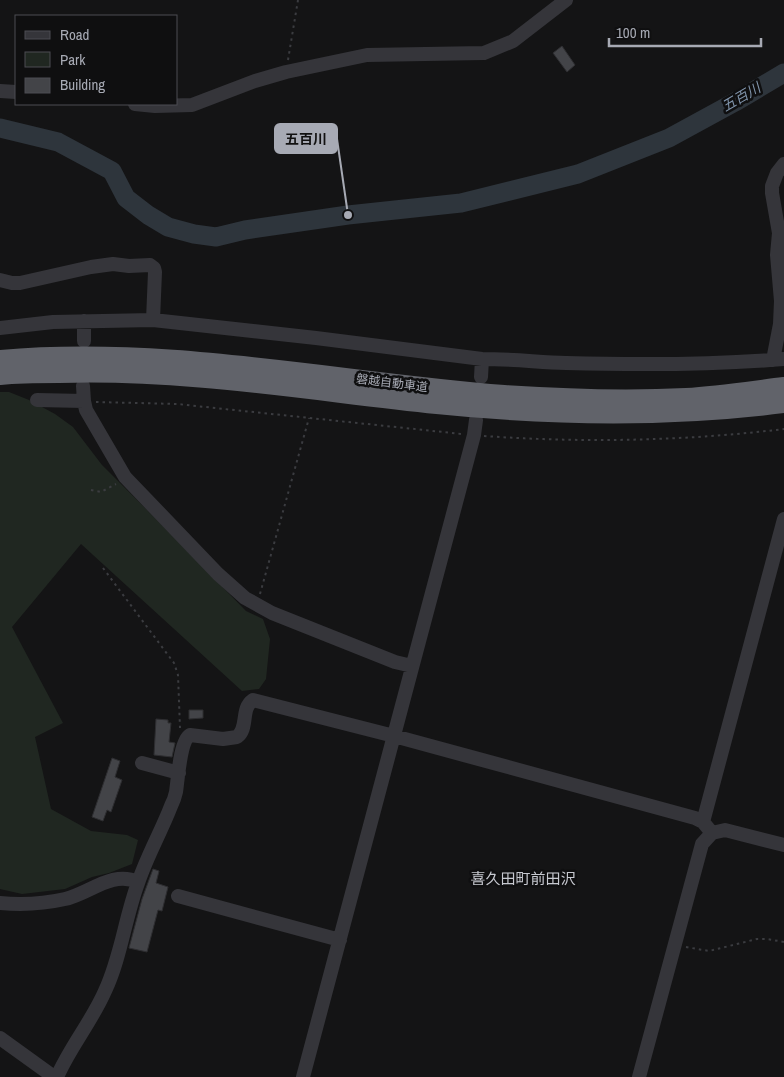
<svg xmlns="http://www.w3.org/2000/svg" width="784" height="1077" font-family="'Archivo Narrow','Noto Sans JP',sans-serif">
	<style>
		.green { fill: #202721 }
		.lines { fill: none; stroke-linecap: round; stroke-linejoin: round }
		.river { stroke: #2e353c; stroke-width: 19 }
		.building { fill: #434448; stroke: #2e2e31 }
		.path { stroke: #3b3c40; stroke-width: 2; stroke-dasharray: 2.5 4; stroke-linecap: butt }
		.minor { stroke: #35353a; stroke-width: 14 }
		.highway { stroke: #61636a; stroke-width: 20 }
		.labels { text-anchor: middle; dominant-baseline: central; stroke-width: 5; stroke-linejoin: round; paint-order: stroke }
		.street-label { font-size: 12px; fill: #a7aab4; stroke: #0f0f10 }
		.water-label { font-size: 14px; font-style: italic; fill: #8195ac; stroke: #0f0f10 }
		.quarter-label { font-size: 15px; fill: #c7c9d0; stroke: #0f0f10 }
		.leader { fill: none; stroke: #a7aab4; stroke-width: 2 }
		.callout-dot { fill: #a7aab4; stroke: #0f0f10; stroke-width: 2 }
		.callout { fill: #a7aab4; stroke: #a7aab4; stroke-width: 2 }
		.callout-label { font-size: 14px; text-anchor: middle; font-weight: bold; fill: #111 }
	</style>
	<rect width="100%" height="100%" fill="#141415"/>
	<path class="green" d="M0,392h9l20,8 26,14 18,13 29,38 42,42 102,104 17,8 7,20 -4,40 -7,10 -17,2 -161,-147 -69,83 51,96 -28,14 16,72 40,22 36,4 11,5 -6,24 -23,9 -17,4 -27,12 -43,5 -22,-5z"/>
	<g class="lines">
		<path class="river" d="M0,128l58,14 54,29 14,27 22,17 20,12 26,7 22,3 29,-7 103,-15 113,-12 117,-29 91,-36 66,-36 49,-29"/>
	</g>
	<path class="building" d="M562,46l13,19 -8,7 -14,-19z
		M189,710h14v8l-14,1z
		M156,719l12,1v3h3l-2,19 6,1 -3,14 -18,-2z
		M112,758l8,3 -5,16 7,3 -11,32 -4,-2 -4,11 -11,-4z
		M153,869l6,2 -3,12 12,4 -6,24 -4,-1 -11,42 -18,-4 13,-49z"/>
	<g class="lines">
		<path class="path" d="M288,60l10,-60
			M96,402l81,2 285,30
			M484,436c100,7 201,5 300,-7
			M91,490l10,2 15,-8
			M103,568l71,95 4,12 2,53
			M260,594l49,-176
			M686,947l23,4 48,-12h10l17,3"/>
		<path class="minor" d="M0,91l16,1
			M135,104l20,2 37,-1 63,-24 31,-9 81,-17 117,-2 29,-12 53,-41
			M0,280l12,3h8l71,-16 22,-3 16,2 21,-1 4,3 1,4 -2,48
			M0,328l53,-6 100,-2 163,18 166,21c28,0 56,3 84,4 73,2 146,2 218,-4
			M84,341v-20
			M773,360l7,-36 1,-23 -4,-46 2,-22 -7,-40v-7l5,-13 7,-9
			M481,377l1,-18
			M83,386l1,15 2,9 39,67 93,97 27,24 27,15 123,49 17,4
			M37,400l47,1
			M142,763l37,10
			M703,822l81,-303
			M178,896l162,44
			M0,903c23,2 43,1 65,-4 24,-5 47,-29 73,-17
			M0,1038l54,39
			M57,1077c13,-30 35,-56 48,-86 16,-34 20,-73 33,-108 9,-27 23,-51 33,-77 2,-4 4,-9 5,-14 2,-13 4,-51 14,-57l33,4 14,-2c12,-9 3,-28 16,-37l141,36 301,82 8,4 9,11
			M303,1077l171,-642 2,-15
			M639,1077l63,-233 10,-11 13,-3 59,15"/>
		<path class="highway" d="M0,360c169,-15 336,22 504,35 60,4 121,6 182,3 33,-2 65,-7 98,-11
			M0,375c20,-2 40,-2 59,-2 128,-4 252,18 378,31 117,12 230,14 347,-1"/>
	</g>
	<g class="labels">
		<g class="street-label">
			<text transform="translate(392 383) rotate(7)">磐越自動車道</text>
		</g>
		<g class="water-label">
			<text transform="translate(741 97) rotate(-30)">五百川</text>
		</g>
		<g class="quarter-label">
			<text x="523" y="878">喜久田町前田沢</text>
		</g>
	</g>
	<path class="leader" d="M348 215L337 139"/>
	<circle class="callout-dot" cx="348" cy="215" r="5"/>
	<rect class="callout" x="275" y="124" width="62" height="29" rx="5"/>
	<g class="callout-label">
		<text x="306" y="144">五百川</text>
	</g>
	<rect x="15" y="15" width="162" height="90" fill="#0f0f10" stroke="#4c4d52"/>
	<rect x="25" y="31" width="25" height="8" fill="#35353a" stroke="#4c4d52"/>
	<text x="60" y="40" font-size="15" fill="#a7aab4">Road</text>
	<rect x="25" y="52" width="25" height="15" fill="#202721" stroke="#4c4d52"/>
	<text x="60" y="65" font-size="15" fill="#a7aab4">Park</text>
	<rect x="25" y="78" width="25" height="15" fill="#434448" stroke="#4c4d52"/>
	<text x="60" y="90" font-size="15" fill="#a7aab4">Building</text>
	<path d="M609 38v8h152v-8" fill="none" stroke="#a7aab4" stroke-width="2.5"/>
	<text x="616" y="38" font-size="15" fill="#a7aab4" stroke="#0f0f10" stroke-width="4" paint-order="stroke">100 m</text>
</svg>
